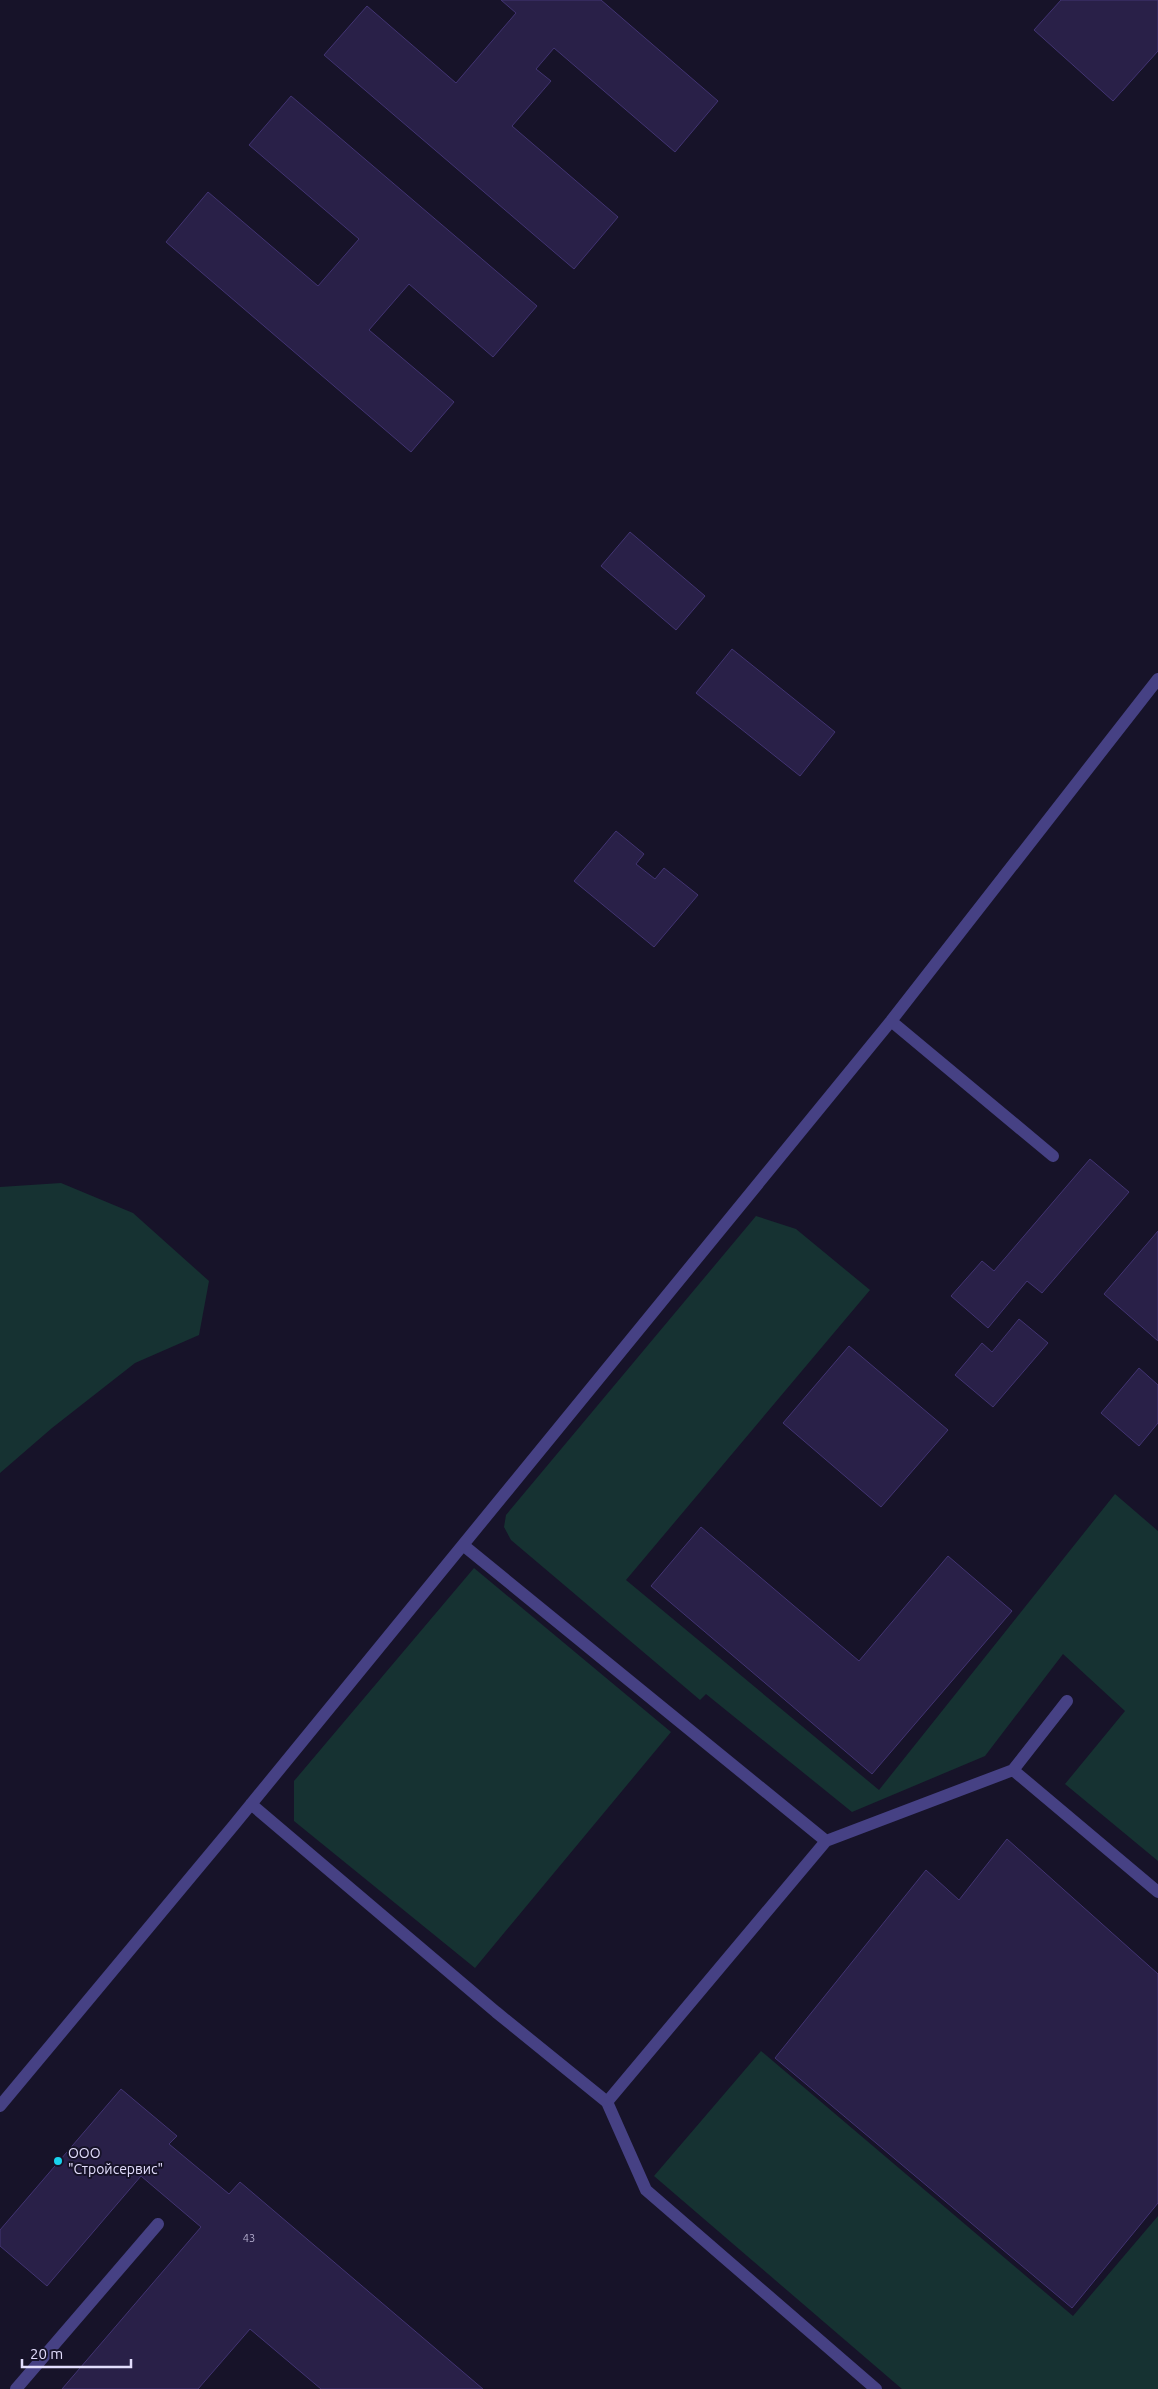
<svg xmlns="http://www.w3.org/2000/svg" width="1158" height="2389" font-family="Ubuntu,sans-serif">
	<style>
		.green { fill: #163232 }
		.building { fill: #292048; stroke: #423472 }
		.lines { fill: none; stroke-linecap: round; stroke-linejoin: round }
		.minor { stroke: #464184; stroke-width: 12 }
		.poi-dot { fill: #18d2ed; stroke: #171329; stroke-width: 2 }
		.labels { text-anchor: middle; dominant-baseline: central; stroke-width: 4; stroke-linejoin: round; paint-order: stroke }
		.number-label { font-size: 11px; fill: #b4aecf }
		.poi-label { font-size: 14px; fill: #e2ddfc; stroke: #171329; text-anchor: start }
	</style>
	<rect width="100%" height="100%" fill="#171329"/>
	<path class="green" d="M61,1183l72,30 76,68 -10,54 -64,28 -83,65 -52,45v-286z
		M756,1216l40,13 74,61 -244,290 253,210 236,-296 43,37v330l-93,-77 60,-73 -62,-57 -78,102 -133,56 -146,-118 -6,6 -189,-160 -7,-13 2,-12z
		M474,1568l197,164 -196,236 -181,-147v-40z
		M761,2051l312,265 85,-100v173h-256l-248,-213z"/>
	<path class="building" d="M501,0h100l117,101 -43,51 -121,-104 -18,21 15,12 -39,45 106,91 -44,52 -250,-214 43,-49 89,77 60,-70z
		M1061,0h97v51l-45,50 -79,-71z
		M291,96l246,210 -44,51 -84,-73 -40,46 85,72 -43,50 -245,-210 42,-50 110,94 41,-47 -110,-94z
		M630,532l75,64 -29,34 -75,-64z
		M732,649l103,83 -35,44 -104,-83z
		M616,831l28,23 -8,10 19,15 9,-11 34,27 -44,52 -80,-66z
		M1090,1159l39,33 -87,101 -15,-12 -39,47 -37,-32 31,-35 12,10z
		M1158,1231v110l-54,-47z
		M1019,1319l29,24 -55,64 -38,-32 27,-32 10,9z
		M849,1346l99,84 -67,77 -98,-84z
		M1139,1368l19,17v38l-19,23 -38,-33z
		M701,1527l158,134 89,-105 64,55 -140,163 -221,-188z
		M1007,1839l151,135v229l-86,105 -297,-250 151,-188 33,30z
		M121,2089l56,47 -8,8 60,50 11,-12 243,207h-162l-71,-60 -52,60h-136l139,-162 -60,-51 -94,110 -47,-40v-16z"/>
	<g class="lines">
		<path class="minor" d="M891,1021l162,135
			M463,1545l363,296
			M1013,1770l54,-69
			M251,1804l245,208 111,90 219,-261 187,-71 145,122
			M607,2102l39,88 230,199
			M0,2106l234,-281 657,-804 267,-342
			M16,2389l142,-165"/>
	</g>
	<circle class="poi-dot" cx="58" cy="2161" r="5"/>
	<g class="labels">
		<g class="number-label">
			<text x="249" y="2238">43</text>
		</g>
		<g class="poi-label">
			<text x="68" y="2153">ООО<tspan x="68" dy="16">"Стройсервис"</tspan></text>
		</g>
	</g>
	<path d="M22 2359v8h109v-8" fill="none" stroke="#e2ddfc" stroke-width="2.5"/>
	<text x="30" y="2359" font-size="15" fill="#e2ddfc" stroke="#171329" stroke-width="4" paint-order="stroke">20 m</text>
</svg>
